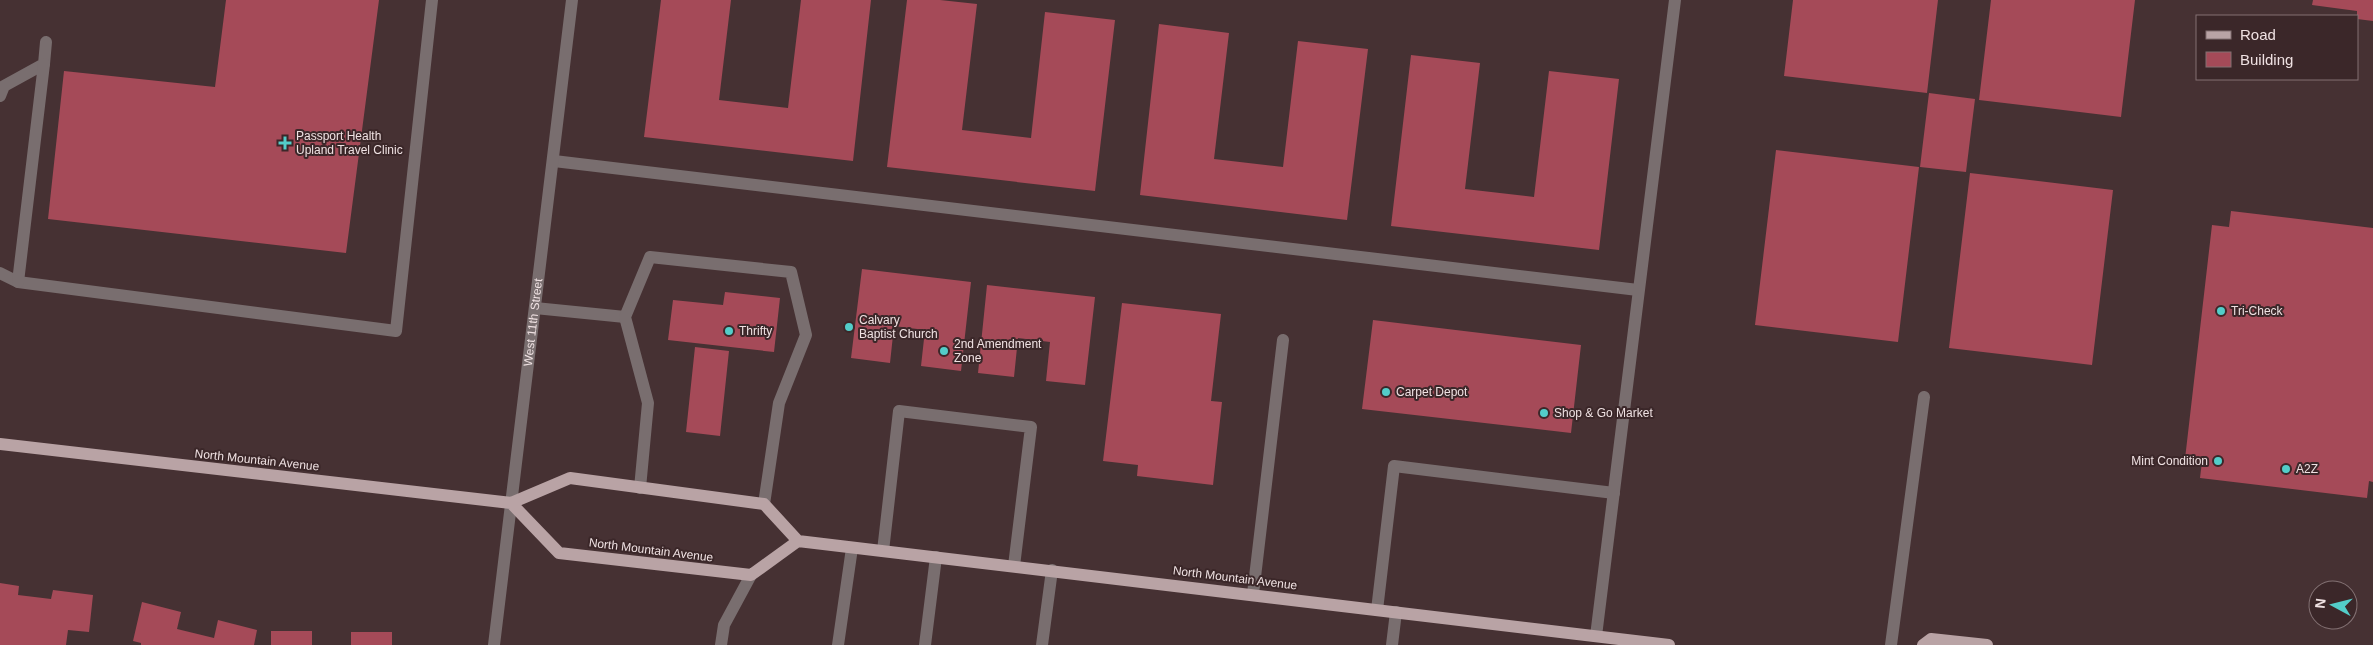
<svg xmlns="http://www.w3.org/2000/svg" width="2373" height="645" font-family="Arial,sans-serif">
	<style>
		.building { fill: #a54a58 }
		.lines { fill: none; stroke-linecap: round; stroke-linejoin: round }
		.minor { stroke: #796e6f; stroke-width: 12 }
		.major { stroke: #b9a3a5; stroke-width: 12 }
		.poi-dot { fill: #53cdc9; stroke: #3b2729; stroke-width: 2 }
		.labels { text-anchor: middle; dominant-baseline: central; stroke-width: 4; stroke-linejoin: round; paint-order: stroke }
		.poi-label { font-size: 12px; fill: #efe1e2; stroke: #3b2729; text-anchor: start }
		.street-label { font-size: 12px; fill: #efe1e2; stroke: #3b2729 }
	</style>
	<rect width="100%" height="100%" fill="#463133"/>
	<path class="building" d="M226,0h153l-33,253 -298,-34 16,-148 151,16z
		M661,0h70l-12,100 69,8 13,-108h70l-18,161 -209,-24z
		M907,0h33l37,4 -15,126 69,8 14,-126 70,8 -20,171 -208,-24z
		M1793,0h145l-11,93 -143,-17z
		M1991,0h144l-14,117 -142,-17z
		M2313,0h60v21l-16,-2v-8l-45,-6z
		M1159,24l70,9 -15,126 69,8 15,-126 70,8 -21,171 -207,-25z
		M1411,55l69,8 -15,126 69,8 15,-126 70,8 -20,171 -208,-24z
		M1929,93l46,6 -9,73 -46,-5z
		M1776,150l143,17 -21,175 -143,-17z
		M1970,173l143,17 -21,175 -143,-17z
		M2231,211l142,17v254l-4,-1 -2,17 -167,-20 2,-17 -17,-2 27,-234 17,2z
		M862,269l109,13 -10,89 -40,-5 4,-36 -31,-4 -4,37 -39,-5z
		M987,285l108,12 -10,88 -39,-4 4,-39 -32,-4 -4,39 -36,-4z
		M725,292l55,6 -6,54 -106,-12 5,-40 50,5z
		M1122,303l99,11 -10,87 11,1 -9,83 -76,-9 1,-11 -35,-4z
		M1373,320l208,25 -10,88 -209,-24z
		M695,347l34,4 -9,85 -34,-4z
		M0,583l19,3 -1,9 33,4 2,-9 40,5 -4,37 -21,-2 -2,15h-66z
		M142,602l39,10 -4,17 37,9 4,-18 39,10 -3,15h-113v-2l-8,-2z
		M271,631h41v14h-41z
		M351,632h41v13h-41z"/>
	<g class="lines">
		<g class="minor">
			<path d="M0,96l4,-10 40,-22 2,-22"/>
			<path d="M554,161l1084,129"/>
			<path d="M0,273l18,9 378,49 36,-331"/>
			<path d="M18,282l26,-218"/>
			<path d="M535,308l90,9"/>
			<path d="M640,488l8,-85 -23,-86 25,-60 141,15 15,63 -27,68 -15,101"/>
			<path d="M883,551l16,-140 132,16 -17,139"/>
			<path d="M1253,594l30,-254"/>
			<path d="M1377,610l17,-144 220,27"/>
			<path d="M1596,636l79,-636"/>
			<path id="s1" d="M494,645l78,-645"/>
			<path d="M721,645l3,-20 27,-50"/>
			<path d="M838,645l14,-97"/>
			<path d="M925,645l11,-88"/>
			<path d="M1042,645l10,-75"/>
			<path d="M1392,645l4,-33"/>
			<path d="M1891,645l33,-248"/>
		</g>
		<path class="major" d="M0,444l511,59 59,-25 194,26 34,37 871,104
			M511,503l48,50 192,22 47,-34
			M1923,645l8,-6 56,6"/>
	</g>
	<g class="poi-dot">
		<path d="M282.5 135.5h5v5h5v5h-5v5h-5v-5h-5v-5h5z"/>
		<circle cx="2221" cy="311" r="5"/>
		<circle cx="849" cy="327" r="5"/>
		<circle cx="729" cy="331" r="5"/>
		<circle cx="944" cy="351" r="5"/>
		<circle cx="1386" cy="392" r="5"/>
		<circle cx="1544" cy="413" r="5"/>
		<circle cx="2218" cy="461" r="5"/>
		<circle cx="2286" cy="469" r="5"/>
	</g>
	<g class="labels">
		<g class="poi-label">
			<text x="296" y="136">Passport Health<tspan x="296" dy="14">Upland Travel Clinic</tspan></text>
			<text x="2231" y="311">Tri-Check</text>
			<text x="859" y="320">Calvary<tspan x="859" dy="14">Baptist Church</tspan></text>
			<text x="739" y="331">Thrifty</text>
			<text x="954" y="344">2nd Amendment<tspan x="954" dy="14">Zone</tspan></text>
			<text x="1396" y="392">Carpet Depot</text>
			<text x="1554" y="413">Shop &amp; Go Market</text>
			<text x="2208" y="461" text-anchor="end">Mint Condition</text>
			<text x="2296" y="469">A2Z</text>
		</g>
		<g class="street-label">
			<text stroke="none"><textPath href="#s1" startOffset="325">West 11th Street</textPath></text>
			<text transform="translate(257 460) rotate(6)">North Mountain Avenue</text>
			<text transform="translate(651 550) rotate(7)">North Mountain Avenue</text>
			<text transform="translate(1235 578) rotate(7)">North Mountain Avenue</text>
		</g>
	</g>
	<rect x="2196" y="15" width="162" height="65" fill="#3b2729" stroke="#837173"/>
	<rect x="2206" y="31" width="25" height="8" fill="#b9a3a5" stroke="#837173"/>
	<text x="2240" y="40" font-size="15" fill="#efe1e2">Road</text>
	<rect x="2206" y="52" width="25" height="15" fill="#a54a58" stroke="#837173"/>
	<text x="2240" y="65" font-size="15" fill="#efe1e2">Building</text>
	<g transform="translate(2333 605) rotate(277)"><circle r="24" fill="#3b2729" stroke="#837173"/>
	<path d="M0-4L9 19L0 12L-9 19Z" fill="#53cdc9"/>
	<text y="-8" font-size="14" font-weight="bold" text-anchor="middle" fill="#efe1e2">N</text>
	</g>
</svg>
